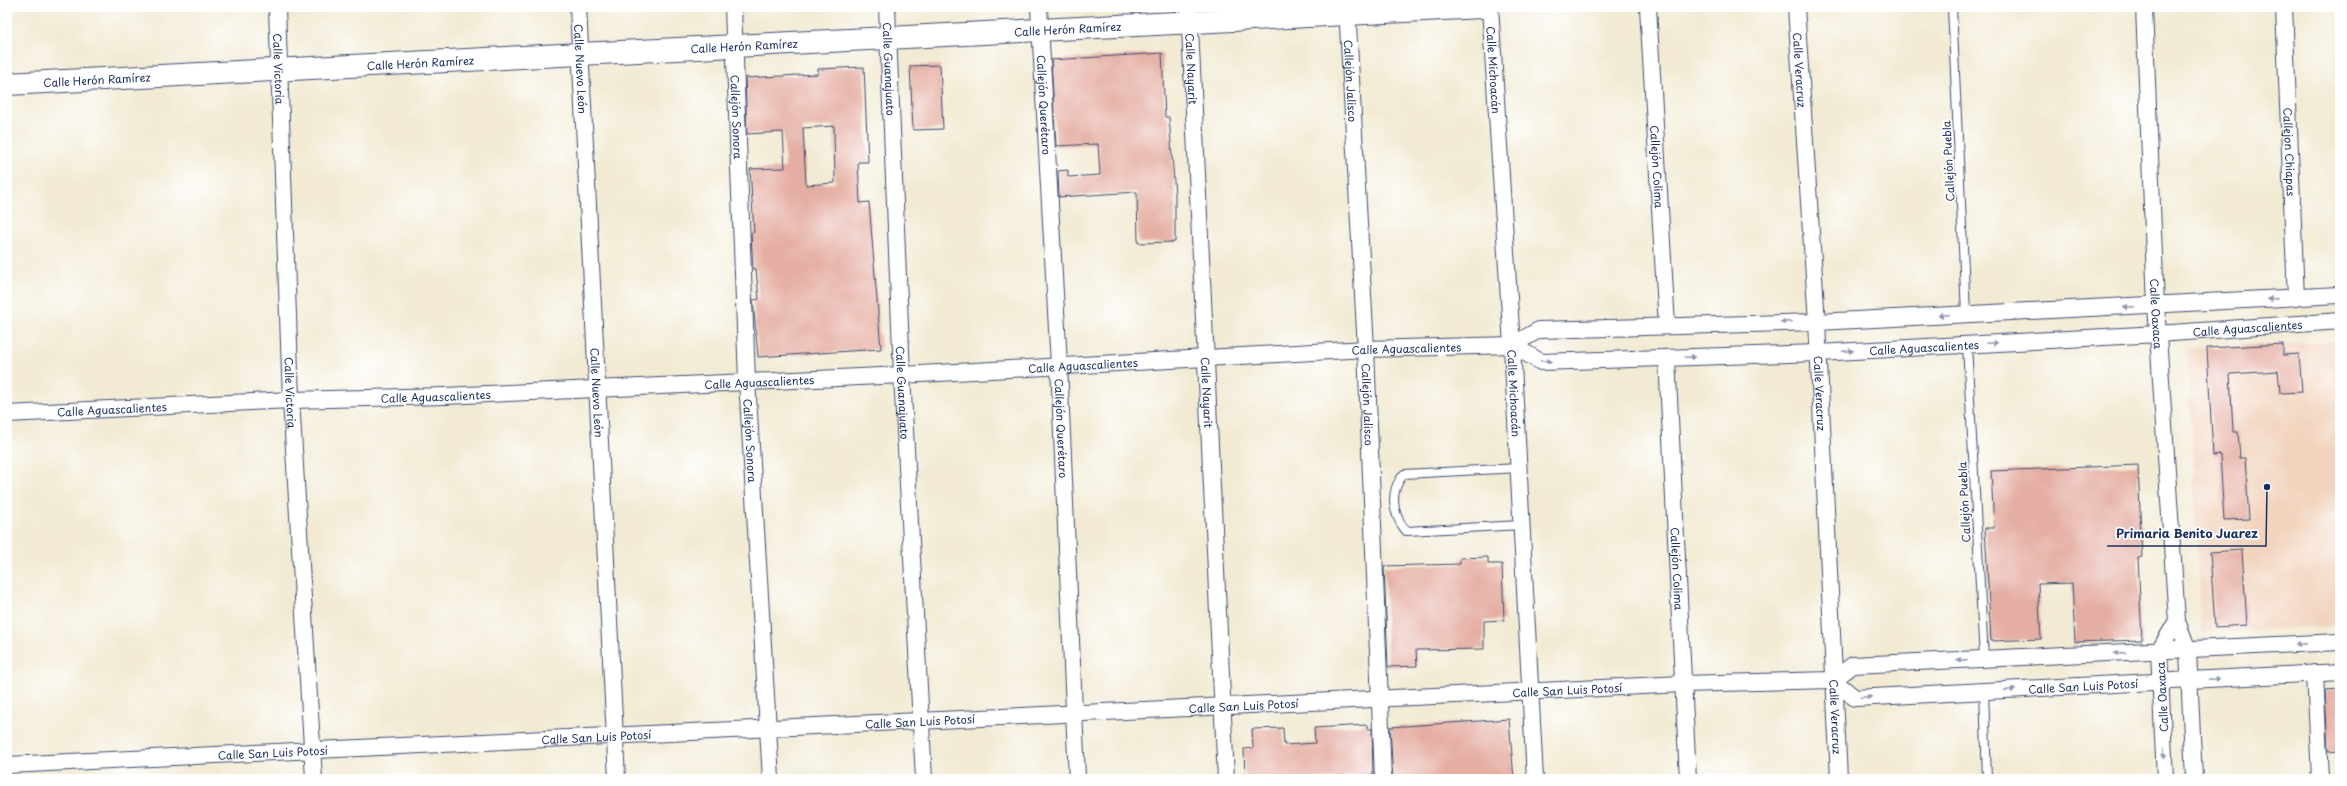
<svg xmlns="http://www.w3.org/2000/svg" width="2347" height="786" font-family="'Playpen Sans',sans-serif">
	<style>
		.built { fill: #f2d4be }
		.building { fill: #e5aea3; fill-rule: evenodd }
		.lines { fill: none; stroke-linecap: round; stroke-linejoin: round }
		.lane-casing { stroke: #3b4b70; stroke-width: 10 }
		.street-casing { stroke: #3b4b70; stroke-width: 18 }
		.secondary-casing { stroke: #3b4b70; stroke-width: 24 }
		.lane { stroke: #fff; stroke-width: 8 }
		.street { stroke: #fff; stroke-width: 16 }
		.secondary { stroke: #fff; stroke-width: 22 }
		.oneway { fill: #8d97ae }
		.labels { text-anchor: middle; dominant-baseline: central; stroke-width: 3.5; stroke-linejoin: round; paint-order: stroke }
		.street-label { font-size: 11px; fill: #1b2f5e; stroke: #fff }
		.leader { fill: none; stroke: #1b2f5e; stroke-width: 1.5 }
		.callout-dot { fill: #1b2f5e; stroke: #fff; stroke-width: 1.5 }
		.callout-label { font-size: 12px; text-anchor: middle; font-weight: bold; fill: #1b2f5e; stroke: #fff; stroke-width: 3.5; stroke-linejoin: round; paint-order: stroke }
	</style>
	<rect width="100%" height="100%" fill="#fff"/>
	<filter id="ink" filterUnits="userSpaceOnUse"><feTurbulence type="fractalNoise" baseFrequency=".025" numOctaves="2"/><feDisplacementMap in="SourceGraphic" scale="8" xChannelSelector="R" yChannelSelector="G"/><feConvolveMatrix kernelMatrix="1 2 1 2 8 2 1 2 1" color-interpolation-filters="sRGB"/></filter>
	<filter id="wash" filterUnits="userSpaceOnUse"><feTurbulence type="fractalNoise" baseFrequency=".012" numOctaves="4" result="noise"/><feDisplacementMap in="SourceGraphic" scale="16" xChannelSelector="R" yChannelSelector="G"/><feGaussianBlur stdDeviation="0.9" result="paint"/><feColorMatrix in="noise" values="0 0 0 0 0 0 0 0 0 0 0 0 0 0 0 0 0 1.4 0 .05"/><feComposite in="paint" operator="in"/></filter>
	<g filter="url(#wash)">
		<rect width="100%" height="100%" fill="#f2ead3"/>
		<path class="built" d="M2340,341v285l-139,6 -14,-284z"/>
		<g id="blocks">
			<path class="building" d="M1162,53l3,64h4l6,77v48l-37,1 -1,-51 -78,5 -1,-26 10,-1v7l32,-2 -2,-31 -42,2 -5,-86z
				M940,65l3,64 -30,1 -3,-64z
				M864,67l4,95h-10l2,41 9,-1 12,147 -123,8 -5,-57 6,-1 -3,-30h-3l-2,-36 3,-1 -4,-63 35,-1 -2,-36 -36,2 -2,-56 73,-4v-5zM834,126l1,57 -29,2 -3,-57z
				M2283,344v11l16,-1 3,38 -22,1 -2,-22 -48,3 3,58h5l2,26h5l4,61 -25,1 -4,-65 -7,1 -6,-108z
				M2138,465l4,92 -4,1 4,82 -67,2 -3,-59 -34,1 3,55 -50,2 -6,-113h9l-3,-57z
				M2242,550l5,75 -32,2 -5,-75z
				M1488,557v7h14l2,56 -20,1v28l-68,1 1,16 -29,1 -4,-101 76,-2v-6z
				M2340,689v62l-12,1 -3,-62z
				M1509,719l5,60h-121l-3,-52z
				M1367,725v4h5l1,46 -30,1 1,3h-99l-1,-30 9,-1 -1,-19 31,-1 1,17 31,-2 -1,-15z"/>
		</g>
	</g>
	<g filter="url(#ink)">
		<use href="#blocks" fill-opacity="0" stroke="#3b4b70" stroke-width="1"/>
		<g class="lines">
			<defs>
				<path id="lane" d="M1952,7l14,307
					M1967,345l17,314
					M1519,468l-115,6c-15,17 -12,40 2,57l116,-6
					M1984,691l3,88"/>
				<g id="street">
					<path id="s1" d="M277,7l14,393 23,379"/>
					<path id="s2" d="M578,7l39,772"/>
					<path id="s3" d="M733,7l14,373 24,399"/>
					<path id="s4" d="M887,7l15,368 22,404"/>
					<path id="s5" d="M1039,7l20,358 18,414"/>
					<path id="s6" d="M1189,7l37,772"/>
					<path id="s7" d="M1347,7l19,342 17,430"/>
					<path id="s8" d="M1490,7l22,338 23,434"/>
					<path id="s9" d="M1648,7l19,319"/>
					<path id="s10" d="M1796,7l21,315 22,457"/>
					<path id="s11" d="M2144,7l12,298 21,316 11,29 6,129"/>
					<path id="s12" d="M2284,7l12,291"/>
					<path id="s13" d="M1512,345l29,17 277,-9 340,-19 182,-13"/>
					<path id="s14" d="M1667,358l21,421"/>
					<path id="s15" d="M7,414l284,-14 153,-4 458,-21 464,-26 146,-4 27,-15 278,-8 523,-27"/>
					<path d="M2315,673l5,106"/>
					<path id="s16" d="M1833,680l22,18 485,-26"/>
					<path id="s17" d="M7,765l1676,-81 150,-4 20,-15 487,-23"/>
					<path d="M2165,779l-6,-128 18,-30"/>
				</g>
				<g id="secondary">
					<path id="s18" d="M7,84l1474,-77"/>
				</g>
			</defs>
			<use href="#lane" class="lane-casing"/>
			<use href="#street" class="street-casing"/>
			<use href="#secondary" class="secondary-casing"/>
			<use href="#lane" class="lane"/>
			<use href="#street" class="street"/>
			<use href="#secondary" class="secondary"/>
		</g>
		<defs><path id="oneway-solid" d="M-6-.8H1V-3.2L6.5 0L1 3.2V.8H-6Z"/></defs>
		<g class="oneway">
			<use href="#oneway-solid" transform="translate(2273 299) rotate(177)"/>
			<use href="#oneway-solid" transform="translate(2129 307) rotate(177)"/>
			<use href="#oneway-solid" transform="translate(1944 315) rotate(177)"/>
			<use href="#oneway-solid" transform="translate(1786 322) rotate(179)"/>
			<use href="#oneway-solid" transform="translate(1992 343) rotate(-3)"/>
			<use href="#oneway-solid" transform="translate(1848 351) rotate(-3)"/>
			<use href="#oneway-solid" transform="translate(1690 357) rotate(-2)"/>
			<use href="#oneway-solid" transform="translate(1546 361) rotate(3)"/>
			<use href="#oneway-solid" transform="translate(2301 644) rotate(177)"/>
			<use href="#oneway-solid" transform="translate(2120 653) rotate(177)"/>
			<use href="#oneway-solid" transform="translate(1962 660) rotate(178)"/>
			<use href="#oneway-solid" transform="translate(2214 679) rotate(-3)"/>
			<use href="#oneway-solid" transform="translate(2010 690) rotate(-3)"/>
			<use href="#oneway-solid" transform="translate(1866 697) rotate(-3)"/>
			<use href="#oneway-solid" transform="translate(2164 753) rotate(88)"/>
		</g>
	</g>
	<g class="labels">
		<g class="street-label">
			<text stroke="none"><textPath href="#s18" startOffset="1062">Calle Herón Ramírez</textPath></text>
			<text stroke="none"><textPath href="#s18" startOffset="738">Calle Herón Ramírez</textPath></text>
			<text stroke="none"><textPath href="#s18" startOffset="414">Calle Herón Ramírez</textPath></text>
			<text stroke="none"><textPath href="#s1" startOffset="62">Calle Victoria</textPath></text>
			<text stroke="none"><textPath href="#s2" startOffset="62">Calle Nuevo León</textPath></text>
			<text stroke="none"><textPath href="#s4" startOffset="62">Calle Guanajuato</textPath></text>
			<text stroke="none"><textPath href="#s6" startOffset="62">Calle Nayarit</textPath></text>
			<text stroke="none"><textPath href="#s10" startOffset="63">Calle Veracruz</textPath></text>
			<text stroke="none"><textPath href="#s8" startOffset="63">Calle Michoacán</textPath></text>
			<text stroke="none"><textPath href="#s18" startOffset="90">Calle Herón Ramírez</textPath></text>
			<text stroke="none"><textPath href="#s7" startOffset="74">Callejón Jalisco</textPath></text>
			<text stroke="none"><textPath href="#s5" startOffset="98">Callejón Querétaro</textPath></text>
			<text stroke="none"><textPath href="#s3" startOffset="110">Callejón Sonora</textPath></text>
			<text stroke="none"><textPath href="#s12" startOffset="145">Callejon Chiapas</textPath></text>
			<text transform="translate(1948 161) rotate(-93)">Callejón Puebla</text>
			<text stroke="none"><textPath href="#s9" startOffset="160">Callejón Colima</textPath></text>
			<text stroke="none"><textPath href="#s11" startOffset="307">Calle Oaxaca</textPath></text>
			<text stroke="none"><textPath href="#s13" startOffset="741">Calle Aguascalientes</textPath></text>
			<text stroke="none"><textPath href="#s13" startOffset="417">Calle Aguascalientes</textPath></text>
			<text stroke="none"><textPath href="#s15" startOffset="1401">Calle Aguascalientes</textPath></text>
			<text stroke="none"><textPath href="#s15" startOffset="1077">Calle Aguascalientes</textPath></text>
			<text stroke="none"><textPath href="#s15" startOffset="753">Calle Aguascalientes</textPath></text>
			<text stroke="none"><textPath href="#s1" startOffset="386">Calle Victoria</textPath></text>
			<text stroke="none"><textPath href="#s2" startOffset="386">Calle Nuevo León</textPath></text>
			<text stroke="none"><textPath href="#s4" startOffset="386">Calle Guanajuato</textPath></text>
			<text stroke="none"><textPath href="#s6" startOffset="386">Calle Nayarit</textPath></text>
			<text stroke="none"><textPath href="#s8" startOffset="387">Calle Michoacán</textPath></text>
			<text stroke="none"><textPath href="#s10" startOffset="387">Calle Veracruz</textPath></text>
			<text stroke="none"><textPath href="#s15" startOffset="429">Calle Aguascalientes</textPath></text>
			<text stroke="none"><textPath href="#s7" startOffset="398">Callejón Jalisco</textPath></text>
			<text stroke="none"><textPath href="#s15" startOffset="105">Calle Aguascalientes</textPath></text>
			<text stroke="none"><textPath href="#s5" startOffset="422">Callejón Querétaro</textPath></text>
			<text stroke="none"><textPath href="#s3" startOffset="434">Callejón Sonora</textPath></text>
			<text transform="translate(1964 502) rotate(-93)">Callejón Puebla</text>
			<text stroke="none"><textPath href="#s14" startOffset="211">Callejón Colima</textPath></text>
			<text stroke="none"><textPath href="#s16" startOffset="257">Calle San Luis Potosí</textPath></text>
			<text stroke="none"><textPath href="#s17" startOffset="1562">Calle San Luis Potosí</textPath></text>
			<text transform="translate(2162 697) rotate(-93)">Calle Oaxaca</text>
			<text stroke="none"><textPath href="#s17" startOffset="1238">Calle San Luis Potosí</textPath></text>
			<text stroke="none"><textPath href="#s10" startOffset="711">Calle Veracruz</textPath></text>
			<text stroke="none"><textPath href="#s17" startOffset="914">Calle San Luis Potosí</textPath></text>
			<text stroke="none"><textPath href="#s17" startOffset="590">Calle San Luis Potosí</textPath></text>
			<text stroke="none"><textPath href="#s17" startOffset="266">Calle San Luis Potosí</textPath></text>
		</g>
	</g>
	<path class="leader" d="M2267 487L2266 546H2107"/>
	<circle class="callout-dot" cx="2267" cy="487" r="4"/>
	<g class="callout-label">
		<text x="2187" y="538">Primaria Benito Juarez</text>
	</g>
	<rect width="2347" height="786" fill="none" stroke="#fff" stroke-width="24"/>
</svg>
